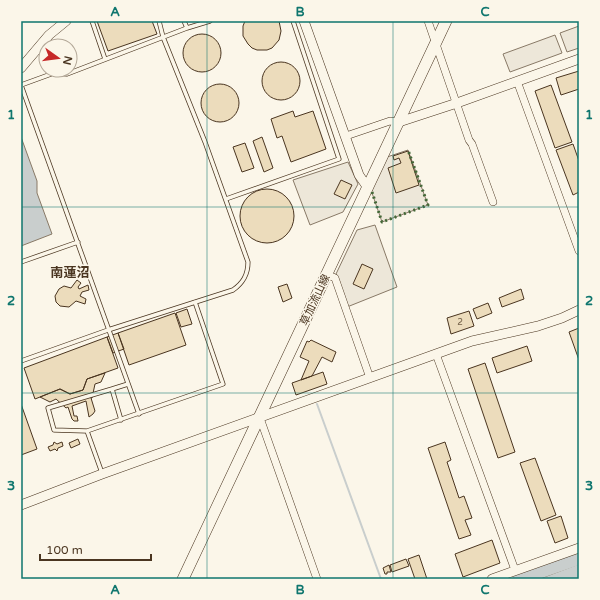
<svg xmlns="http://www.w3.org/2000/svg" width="600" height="600" font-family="'Varela Round','Noto Sans JP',sans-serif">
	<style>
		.parking { fill: #ede7d9; stroke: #887966 }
		.water { fill: #c9cecd; stroke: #887966 }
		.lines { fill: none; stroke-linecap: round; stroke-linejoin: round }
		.stream { stroke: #c9cecd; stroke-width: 2 }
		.river { stroke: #c9cecd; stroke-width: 13 }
		.building { fill: #ecdcbc; stroke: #4a3520 }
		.lane-casing { stroke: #4a3520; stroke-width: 5 }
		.street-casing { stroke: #4a3520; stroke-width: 8 }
		.secondary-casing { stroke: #4a3520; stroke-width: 10 }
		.primary-casing { stroke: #4a3520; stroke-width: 12 }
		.lane { stroke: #fbf6e9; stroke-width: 3.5 }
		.street { stroke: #fbf6e9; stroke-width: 7 }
		.secondary { stroke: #fbf6e9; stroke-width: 9 }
		.primary { stroke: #fbf6e9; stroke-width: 11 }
		.hedge { stroke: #436837; stroke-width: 3; stroke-dasharray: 2 3; stroke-linecap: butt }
		.grid { fill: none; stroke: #0f766e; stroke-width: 1; stroke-opacity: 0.55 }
		.labels { text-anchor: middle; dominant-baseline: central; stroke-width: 3; stroke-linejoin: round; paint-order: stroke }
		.number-label { font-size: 9px; fill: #725f47 }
		.street-label { font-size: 11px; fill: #4a3520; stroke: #fbf6e9 }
		.quarter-label { font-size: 13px; font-weight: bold; fill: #4a3520; stroke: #fbf6e9 }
		.neatline { fill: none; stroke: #0f766e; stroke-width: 1.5 }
		.grid-label { font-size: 13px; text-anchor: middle; font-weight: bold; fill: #0f766e }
	</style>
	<rect width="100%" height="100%" fill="#fbf6e9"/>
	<path class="parking" d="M579,26v22l-12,4 -7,-19z
		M555,35l7,18 -52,19 -7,-18z
		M408,150l20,55 -46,17 -11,-32 16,-33z
		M348,162l10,22 -15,28 -33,13 -17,-45z
		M375,225l22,62 -50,20 -11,-33 21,-44z"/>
	<path class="water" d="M21,137l16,44v12l15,41 -31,12z
		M579,564v15h-40z"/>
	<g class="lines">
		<path class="stream" d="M317,404l64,175"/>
		<path class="river" d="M519,579l60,-21"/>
	</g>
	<path class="building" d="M97,21h55l5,13 -49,17z
		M245,21h34l2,10 -2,9 -7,8 -5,2h-10l-5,-2 -4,-4 -5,-8v-10z
		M183 53a19 19 0 1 1 38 0a19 19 0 1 1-38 0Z
		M262 81a19 19 0 1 1 38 0a19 19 0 1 1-38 0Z
		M579,71v18l-18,6 -5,-17z
		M201 103a19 19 0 1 1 38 0a19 19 0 1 1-38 0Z
		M551,85l21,57 -17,6 -20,-57z
		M293,111l2,6 18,-6 13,38 -35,13 -9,-26 -5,2 -6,-19z
		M262,137l11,31 -9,4 -11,-31z
		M245,143l9,25 -12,4 -9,-25z
		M573,144l6,17v31l-6,3 -17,-45z
		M408,151l11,34 -23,8 -8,-25 13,-5 -2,-5 -5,2 -1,-4z
		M341,180l11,5 -7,14 -11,-5z
		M240 216a27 27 0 1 1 54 0a27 27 0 1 1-54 0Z
		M362,264l11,5 -9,20 -11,-5z
		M77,280l4,3 -3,4 1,2 9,-4 1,5 -7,2 -2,4 6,3 -1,5 -9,-3 -7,6 -9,-1 -4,-4 -1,-6 4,-7 5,-3 7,2z
		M287,284l5,14 -9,4 -5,-15z
		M521,289l3,10 -22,8 -3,-9z
		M488,303l4,10 -15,6 -4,-10z
		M187,309l5,15 -11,3 -5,-14z
		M469,311l5,15 -23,8 -4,-16z
		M175,313l11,32 -57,20 -11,-32z
		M579,328v32l-10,-28z
		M118,333l6,16 -11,4 -6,-16z
		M107,337l11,31 -31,11 -4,11 -13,4 -10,-5 -25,10 -11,-31z
		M311,340l25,12 -4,10 -10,-5 -10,19 -11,4 8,-19 -9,-4 7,-16 2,1z
		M527,346l5,15 -35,12 -5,-15z
		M485,363l30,89 -17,6 -30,-89z
		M323,372l4,12 -31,11 -4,-12z
		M105,373l-4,9 -6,2 -3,14h-1l4,13 -2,3 -4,3 -3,-16 -14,5 2,10h3l1,5h-4l-2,-2 -4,-12 -2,1 -10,-9 -6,3 -10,-5 20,-8 10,5 13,-4 4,-11z
		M21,404l16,45 -16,6z
		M78,439l2,5 -9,4 -2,-5z
		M54,442l3,2 5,-2 1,4 -5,2 -1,3 -2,-2 -5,2 -2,-4 5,-2z
		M445,442l6,18 -4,2 12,36 5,-2 8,22 -7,2 6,15 -12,4 -31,-91z
		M535,458l21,57 -15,6 -21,-58z
		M561,516l7,22 -13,5 -8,-22z
		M492,540l8,23 -37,14 -8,-23z
		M419,555l8,24h-12l-7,-20z
		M406,559l3,7 -17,6 -2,-7z
		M389,565l2,7h-4v2h-2l-2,-6z"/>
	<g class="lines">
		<defs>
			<path id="lane" d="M92,21l13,38
				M184,21l3,7
				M226,199l113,-40 -46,-138
				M21,262l57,-20
				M21,361l87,-31 125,-40c10,-7 15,-15 15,-28l-43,-120 -42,-105 -4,-16
				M112,389l16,-5
				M139,414l-118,-329 33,-12 13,1 120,-46 23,-7
				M121,420l-9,-31 -64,19 6,22 33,1 136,-47 -28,-82
				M87,431l15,42"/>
			<path id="street" d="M428,21l41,119 3,4 21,58
				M517,81l62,170
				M346,136l44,-15 9,1
				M328,275l7,3 35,100
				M436,354l79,216
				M260,418l57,161"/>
			<path id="secondary" d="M304,21l55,154 9,13
				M21,68l28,-33 17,-14
				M399,122l58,-19 122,-44
				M21,505l81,-31 370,-133 66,-15 24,-8 17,-8
				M492,579l87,-31"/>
			<path id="primary" d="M183,579l263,-558"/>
		</defs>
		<use href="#lane" class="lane-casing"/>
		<use href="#street" class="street-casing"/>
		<use href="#secondary" class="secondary-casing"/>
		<use href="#primary" class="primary-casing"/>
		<use href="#lane" class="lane"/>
		<use href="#street" class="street"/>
		<use href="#secondary" class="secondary"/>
		<use href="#primary" class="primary"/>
		<path class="hedge" d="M372,192l10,30 46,-17 -20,-55"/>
	</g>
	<path class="grid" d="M207,21v558M393,21v558M21,207h558M21,393h558"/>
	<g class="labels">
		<g class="number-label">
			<text x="460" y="322">2</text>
		</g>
		<g class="street-label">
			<text transform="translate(315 300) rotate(-65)">草加流山線</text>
		</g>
		<g class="quarter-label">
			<text x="70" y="273">南蓮沼</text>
		</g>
	</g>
	<rect width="600" height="600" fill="none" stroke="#fbf6e9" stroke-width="44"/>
	<g transform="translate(58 58) rotate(104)"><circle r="19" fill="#fbf6e9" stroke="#b4a999"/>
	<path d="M0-3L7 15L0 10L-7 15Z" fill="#c62828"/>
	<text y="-6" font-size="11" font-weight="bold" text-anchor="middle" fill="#4a3520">N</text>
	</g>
	<path d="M40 554v6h111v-6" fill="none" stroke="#4a3520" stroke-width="2"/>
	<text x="46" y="554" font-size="12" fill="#4a3520" stroke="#fbf6e9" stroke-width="3" paint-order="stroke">100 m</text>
	<rect x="22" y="22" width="556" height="556" class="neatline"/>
	<g class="grid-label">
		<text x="115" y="16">A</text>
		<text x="300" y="16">B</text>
		<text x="485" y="16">C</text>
		<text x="11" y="119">1</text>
		<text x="589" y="119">1</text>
		<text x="11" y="305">2</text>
		<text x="589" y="305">2</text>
		<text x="11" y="490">3</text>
		<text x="589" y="490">3</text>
		<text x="115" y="594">A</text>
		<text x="300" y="594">B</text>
		<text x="485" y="594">C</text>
	</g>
</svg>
